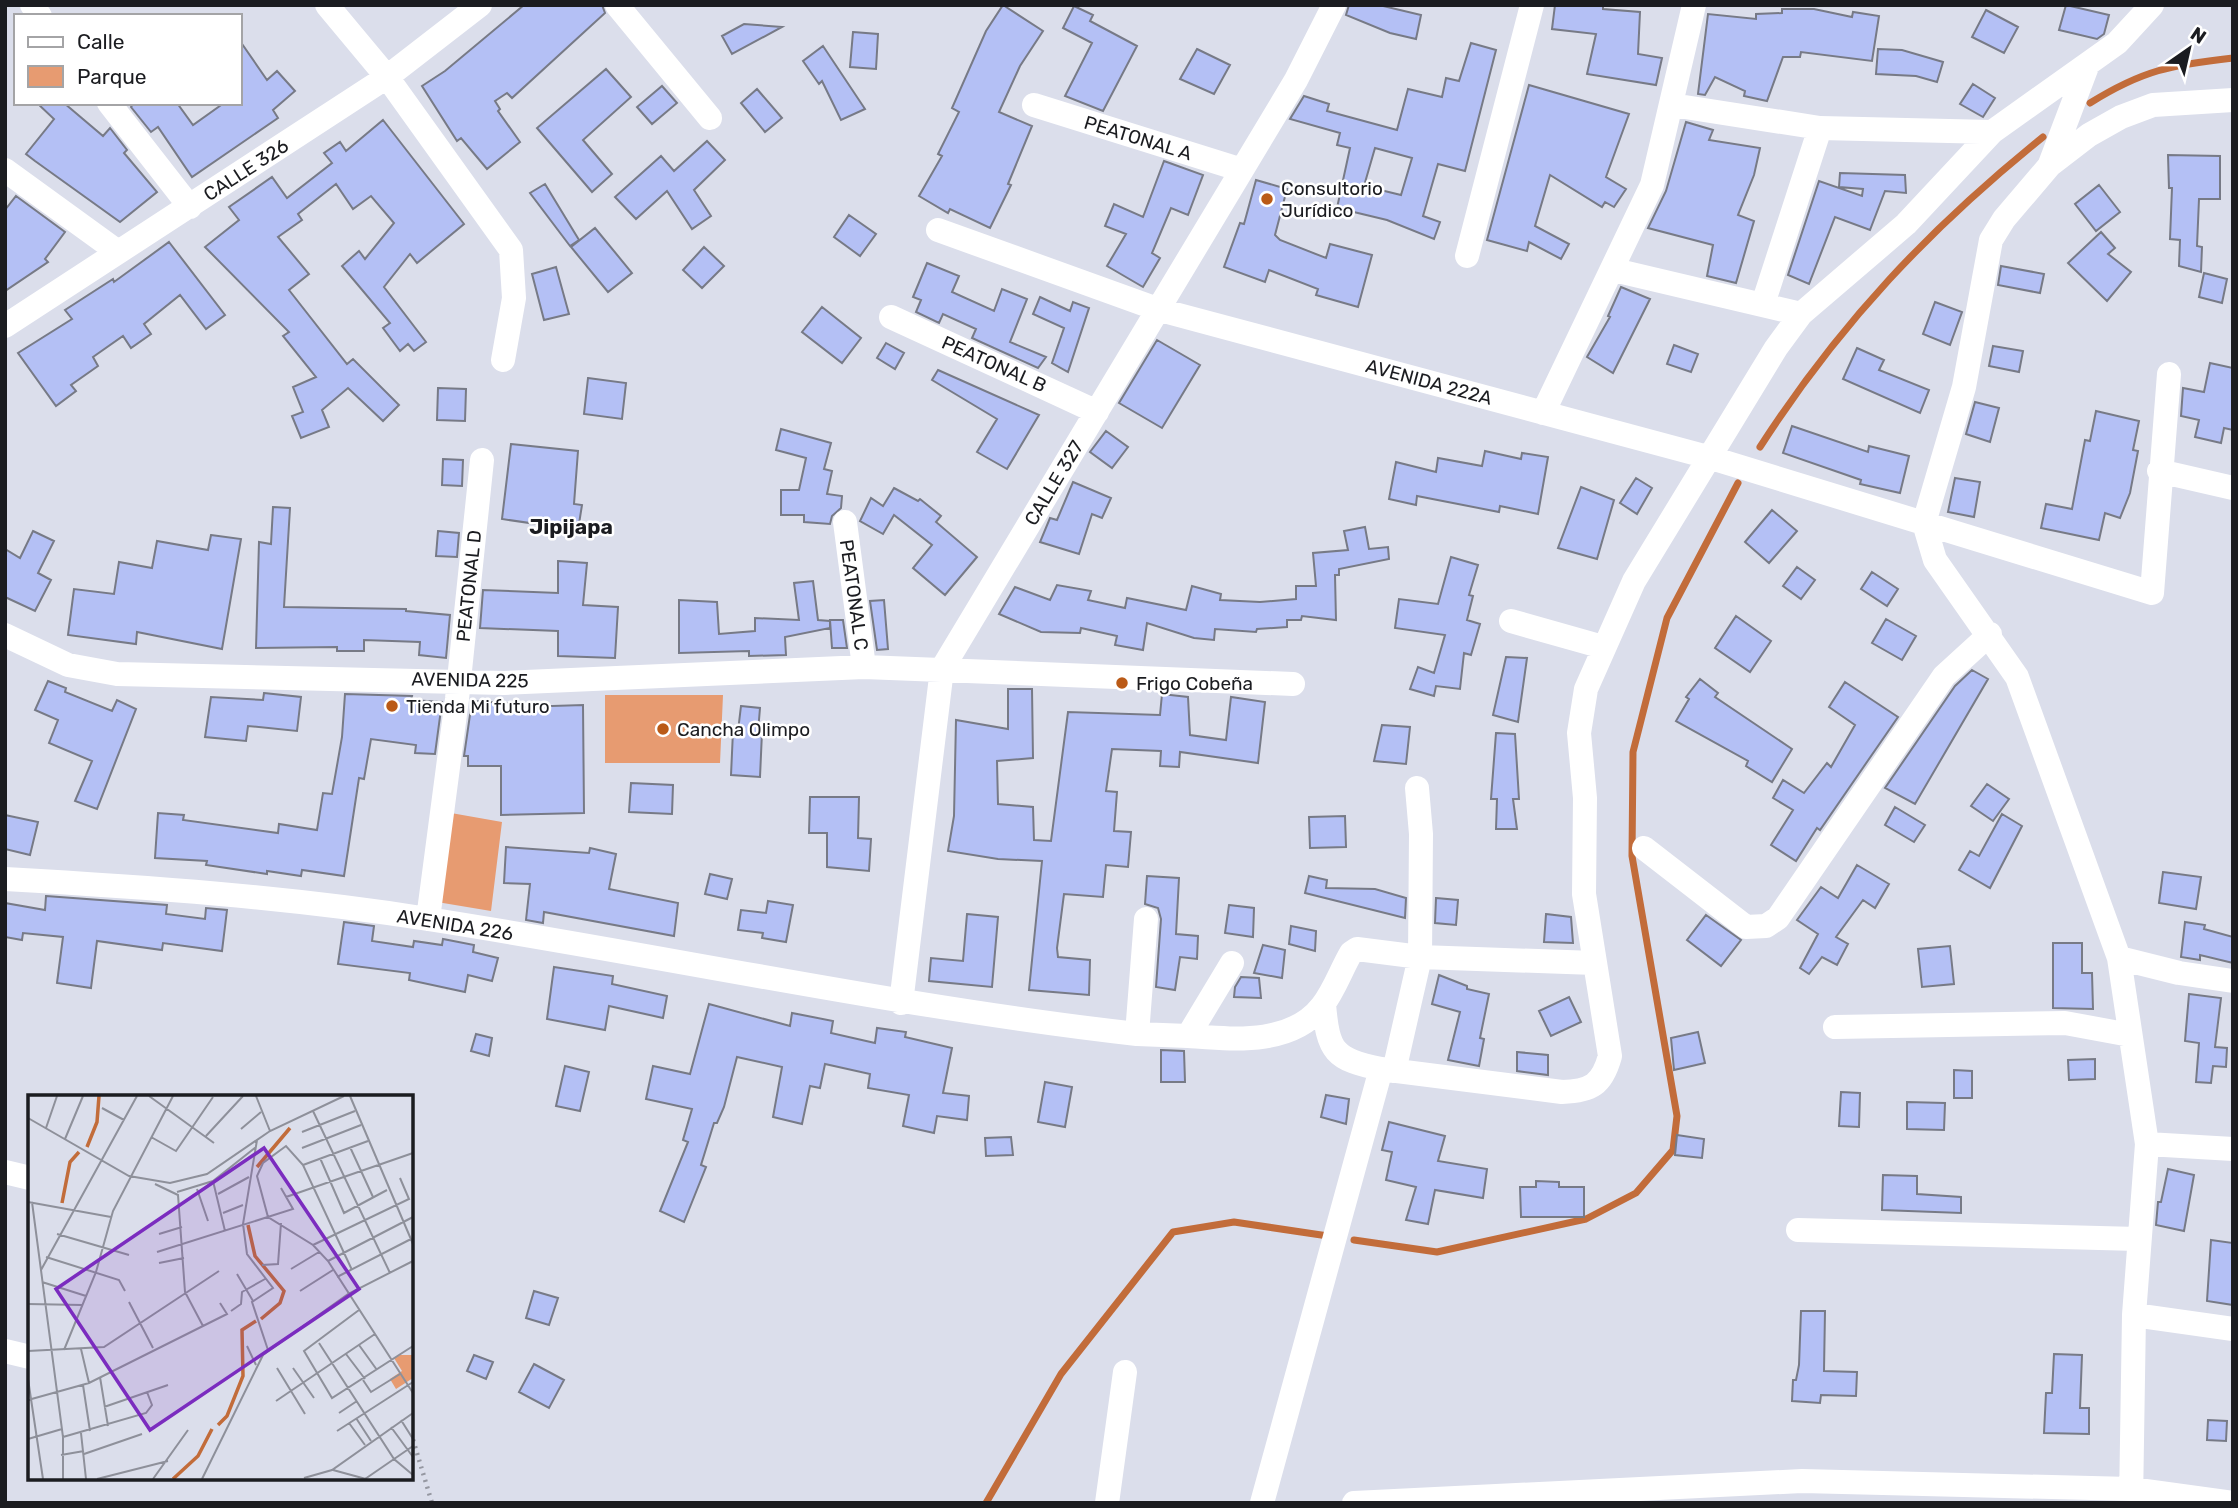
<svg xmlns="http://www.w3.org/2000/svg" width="2238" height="1508" font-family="Rubik,sans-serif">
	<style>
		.green { fill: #e79b71 }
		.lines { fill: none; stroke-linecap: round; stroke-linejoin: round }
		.stream { stroke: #c26c3a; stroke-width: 7 }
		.building { fill: #b4c0f5; stroke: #777a86; stroke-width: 2; fill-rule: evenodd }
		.path { stroke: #9597a1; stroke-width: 4.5; stroke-dasharray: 2 5; stroke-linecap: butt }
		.minor { stroke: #fff; stroke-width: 24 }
		.poi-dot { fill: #ba5a17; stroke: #fff; stroke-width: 2.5 }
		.labels { text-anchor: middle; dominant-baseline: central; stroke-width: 5; stroke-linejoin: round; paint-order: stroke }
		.street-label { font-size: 19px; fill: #1b1c20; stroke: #fff }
		.poi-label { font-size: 19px; fill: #1b1c20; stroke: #fff; text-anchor: start }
		.neighbourhood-label { font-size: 21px; font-weight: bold; fill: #1b1c20; stroke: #fff }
		.inset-river { fill: none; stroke: #c26c3a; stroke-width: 3.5 }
		.inset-road { fill: none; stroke: #8e909a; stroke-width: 2 }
		.view { fill: #7b2cbf; fill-opacity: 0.15; stroke: #7b2cbf; stroke-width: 3.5 }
		.inset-edge { fill: none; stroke: #1b1c20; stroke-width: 3.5 }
	</style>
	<rect width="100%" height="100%" fill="#dbdeeb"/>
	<path class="green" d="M605,695h118l-3,68h-115z
		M451,813l51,9 -11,89 -54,-9z"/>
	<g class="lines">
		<path class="stream" d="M2090,103c53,-33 81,-38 143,-45
			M1760,447c80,-124 169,-218 283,-310
			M1354,1240l83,12 149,-33 50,-26 37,-43 4,-34 -45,-260 1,-104 34,-134 71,-135
			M986,1503l75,-129 112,-142 61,-10 94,14"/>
	</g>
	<path class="building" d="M524,5h78l3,8 -93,85 -5,-5 -12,8 5,8 -2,2 22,31 -33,27 -26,-31 -4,3 -35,-55 23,-15z
		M1003,5l40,26 -23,35 -21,46 33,14 -24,58 3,1 -21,43 -40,-19 -2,4 -29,-17 23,-40 -4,-2 21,-42 -7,-4 34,-77z
		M1349,5h30l42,10 -5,24 -26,-6 -44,-18z
		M1555,5h48v4l37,3 -2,42 24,4 -6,27 -69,-11 9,-40 -44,-5z
		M2066,5l43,10 -5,19 -7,5 -38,-9z
		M1074,6l19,9 -3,6 47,25 -34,65 -38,-15 27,-53 -29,-15z
		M1782,9h32l38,8 1,-5 26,4 -7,45 -71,-9 -1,5h-17l-16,44 -23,-5 1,-5 -30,-14 -10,18 -7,-1 10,-80 48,5v-5l26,-1z
		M1986,10l32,17 -14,26 -32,-16z
		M744,24l38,3 -50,27 -10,-18z
		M853,32l25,2 -2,35 -26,-2z
		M240,41l27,39 10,-9 18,20 -22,19 5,8 -86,59 -34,-50 -7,5 -20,-25 3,-4h43l16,22 31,-22h16z
		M1471,43l25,7 -31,121 -27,-7 -15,52 17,6 -6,17 -47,-19 -50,-12 13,-60 -13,-3 3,-12 -50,-14 14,-23 25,8 -2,7 70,19 11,-41 34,8 4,-19 13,3zM1375,148l37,10 -11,37 -37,-9z
		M823,46l42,63 -24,11 -19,-39 -3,3 -16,-23z
		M1197,49l33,16 -16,29 -34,-15z
		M1878,49l24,1 41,12 -6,20 -21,-6 -40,-2z
		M606,69l25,28 -48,43 29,34 -20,18 -55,-64z
		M1973,84l22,14 -12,19 -23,-13z
		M1529,85l100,29 -23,63 20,12 -12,18 -9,-5 -3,5 -52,-32 -15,51 34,18 -8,15 -32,-17 -2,9 -40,-11z
		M662,86l15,17 -25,21 -15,-17z
		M757,89l25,29 -17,14 -24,-29z
		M37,103h27l39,33 7,-8 17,22 -3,3 33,39 -37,30 -85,-61 -9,-7 28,-35z
		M383,120l81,104 -47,39 -7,-9 -26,33 42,55 -12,9 -6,-7 -8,7 -17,-23 7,-5 -48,-57 17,-15 6,8 29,-36 -23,-27 -18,13 -17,-25 -38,30 4,6 -24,17 31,37 -20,16 58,74 6,-5 46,46 -16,16 -35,-33 -26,22 7,17 -28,11 -9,-22 11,-4 -10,-25 23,-10 -33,-41 6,-4 -84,-85 34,-27 -10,-13 43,-30 15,21 45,-35 -8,-10 16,-11 6,9z
		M1686,122l27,8 -4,10 51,8 -6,27 -16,40 16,6 -18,62 -29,-7 6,-31 -65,-17 18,-37z
		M707,141l18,19 -31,30 17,26 -19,13 -25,-38 -31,28 -21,-22 46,-41 13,15z
		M2168,155l52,1v43h-21l-2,47 5,1 -1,25 -22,-6 1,-26 -10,-1 2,-51h-3z
		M1164,161l39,14 -15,40 -17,-7 -19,45 8,5 -17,29 -36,-21 19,-32 -21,-8 9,-22 29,13z
		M1840,173l65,2 1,18 -21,-2 -15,39 -35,-13 -26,67 -21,-9 31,-94 43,15 1,-7 -24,-2z
		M1256,180l31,9 -12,46 5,5 46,18 4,-14 42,11 -14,52 -42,-12 2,-6 -49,-19 -4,12 -41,-15 16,-44 4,1z
		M545,184l34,56 -9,6 -40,-53z
		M2099,185l21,27 -24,19 -21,-27z
		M16,196l49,36 -20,27 3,3 -43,29v-81z
		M849,215l27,19 -16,22 -26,-19z
		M595,228l37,45 -24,19 -37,-45z
		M2101,232l14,16 -7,6 23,18 -24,29 -39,-38z
		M169,242l56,73 -19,14 -26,-34 -36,29 7,10 -20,14 -8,-12 -30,21 5,9 -27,19 5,6 -20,15 -38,-53 54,-34 -7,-9 48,-31 1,3z
		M704,247l20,19 -22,22 -19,-18z
		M927,263l32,13 -7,16 42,19 8,-22 25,10 -17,43 36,15 -8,11 -66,-30 4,-9 -33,-15 -4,9 -23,-11 5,-12 -8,-3z
		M2001,266l43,8 -4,19 -42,-8z
		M556,267l13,47 -25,6 -12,-46z
		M2204,273l23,6 -5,24 -23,-6z
		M1621,287l29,12 -37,74 -26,-16 23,-40 -2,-1z
		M1040,297l30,14 3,-9 16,6 -21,64 -16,-9 12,-35 -31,-14z
		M1935,302l27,10 -12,33 -27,-11z
		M822,307l39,31 -19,25 -40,-31z
		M1157,340l43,25 -38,63 -43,-25z
		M886,343l18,10 -9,16 -18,-11z
		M1674,345l24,9 -7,18 -24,-8z
		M1993,346l30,5 -4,21 -30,-6z
		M1857,348l27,12 -5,10 50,20 -9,23 -77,-34z
		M2210,363l23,5v62l-9,-2 -3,15 -26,-6 4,-17 -18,-4 2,-28 21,4z
		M938,370l101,45 -32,54 -30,-17 20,-33 -65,-39z
		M588,378l38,5 -4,36 -38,-5z
		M438,388l28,1 -1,32 -28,-1z
		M1975,402l24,6 -9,34 -24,-8z
		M2096,411l43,10 -6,29 5,1 -8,42 -10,25 -15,-5 -6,27 -58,-12 5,-24 26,5 13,-69 5,1z
		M1792,426l76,26 1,-6 40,10 -9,37 -40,-9 1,-4 -78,-27z
		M781,429l50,14 -7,26 8,2 -5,23 15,2 -1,12 -9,8 -2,8 -26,-2v-7h-23v-25h18l7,-32 -30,-8z
		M1106,431l22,16 -16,21 -22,-16z
		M511,444l67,7 -4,53 8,1 -4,25 -76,-11z
		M1485,451l36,8 1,-6 26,4 -10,57 -38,-8 -1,6 -82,-16 -1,9 -27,-6 7,-37 40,10 2,-14 44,8z
		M443,459l20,1 -1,26 -20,-1z
		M1636,478l16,10 -15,26 -17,-11z
		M1955,478l25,4 -6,35 -26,-5z
		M1073,482l38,16 -9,20 -10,-4 -13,40 -39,-12 10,-24 7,2z
		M1581,487l33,13 -17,59 -39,-11z
		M894,488l24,13 2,-2 21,17 -5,6 41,35 -32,38 -32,-27 19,-23 -38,-30 -11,19 -23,-13 11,-23 12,8z
		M273,507l17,1 -6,99 122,2v2l44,4 -4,43 -27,-3 1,-13 -56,-2v11h-27v-4l-81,1 3,-106 12,2z
		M1772,510l25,21 -28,32 -24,-21z
		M1365,527l4,22 19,-2 1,12 -50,10v6h-4l1,45 -34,-4 -1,4h-14v7l-30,2 -1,3 -41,-3 -1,11 -20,-2 -47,-15 -4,27 -28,-5 2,-9 -36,-8 -1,5 -39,-1 -42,-18 16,-27 35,13 7,-15 34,6 -3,9 37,8 2,-10 59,12 6,-24 29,8 -1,6 40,2 36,-3v-13h20l-3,-33 35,-3 -4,-19z
		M33,531l21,10 -16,32 13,7 -16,31 -30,-14v-48l15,9z
		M438,531l21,2 -2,24 -21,-1z
		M211,535l30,4 -19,110 -85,-17 -1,12 -68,-9 6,-46 40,5 5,-32 33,6 5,-27 51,9z
		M1451,557l27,8 -9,30 4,1 -6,24 13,4 -9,31 -7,-2 -4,36 -24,-3 -2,10 -24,-7 8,-22 16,6 11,-38 -50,-7 4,-29 39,5z
		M558,561l29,2 -4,42 35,2 -3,51 -57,-2v-25l-78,-3 3,-38 75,3z
		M1797,567l18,13 -14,19 -18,-13z
		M1872,572l26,17 -11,17 -26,-17z
		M813,581l5,39 12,1v7l-45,9 1,18 -37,1v-5l-70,2v-53l38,2 2,32 36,-3v-13l44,2 -5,-37z
		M884,600l4,49 -11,1 -7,-49z
		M1736,616l35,25 -21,31 -35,-24z
		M1886,619l30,17 -14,24 -30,-17z
		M830,620h13l4,28h-15z
		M1506,657l21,1 -9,64 -25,-7z
		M1972,670l16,9 -73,125 -30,-16 70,-102z
		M1700,679l18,14 -3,4 77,52 -20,33 -26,-16 2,-5 -72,-40 13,-22 -3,-2z
		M48,681l18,7 -1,4 47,19 5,-11 19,9 -39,100 -22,-8 17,-40 -43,-18 9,-23 -23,-10z
		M1845,682l53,35 -78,113 -3,-2 -21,33 -25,-16 22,-35 -20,-12 10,-18 21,13 23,-30 4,4 24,-42 -26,-18z
		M1008,689h24l1,69 -36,3 1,43 35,3 1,33 17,1 17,-129 92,3 2,-21 26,3 2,38 36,5 5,-43 34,5 -7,61 -78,-11 -1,15 -19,-1 1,-15 -49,-2 -6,42 11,1 -3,39 17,1 -3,35 -22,-2 -3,32 -39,-3 -7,54 1,9 32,3 -1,35 -60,-5 13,-129 -44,-2 -50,-8 6,-35 2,-96 52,9z
		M264,693l37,4 -4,34 -49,-5 -2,15 -41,-4 6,-40 52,3z
		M345,694l67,2 -1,4 31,2 -7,52 -20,-1 1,-8 -45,-6 -7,40 -5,-1 -15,98 -42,-6 -1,6 -34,-5v3l-61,-9 1,-4 -52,-3 3,-45 26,2 -1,5 95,13 1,-9 38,6 6,-37 9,1 10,-57z
		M472,701l49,3v3l62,-2 1,108 -83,2v-49h-33v-10h-4z
		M741,706l19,2 -2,24h4l-2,45 -29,-2 2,-44h5z
		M1382,725l28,2 -4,37 -32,-3z
		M1496,733l19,1 4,65h-6l4,30h-21l1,-30h-6z
		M631,783l42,2 -1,29 -43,-2z
		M1987,784l22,15 -16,22 -22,-15z
		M810,797h49l-1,41 13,1 -2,32 -42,-4v-34h-18z
		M1895,807l30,18 -11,17 -29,-17z
		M2002,814l20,12 -32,62 -31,-18 11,-19 9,5z
		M5,815l33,7 -8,33 -25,-6z
		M1345,816l1,31 -36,1 -1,-31z
		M506,847l83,6 1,-5 26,6 -7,35 69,14 -4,33 -130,-24 -1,11 -17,-3 4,-36 -26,-1z
		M1857,865l32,19 -14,24 -12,-8 -27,37 12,7 -11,21 -15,-8 -13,17 -9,-6 18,-34 -21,-14 24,-33 17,11z
		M2163,872l38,5 -5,32 -37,-6z
		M710,874l22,5 -5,20 -22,-5z
		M1147,876l32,2 -3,56 22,2 -1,23 -17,-2 -5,33 -19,-3 5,-68 -3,-11 -13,-4z
		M1309,876l18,4 -1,8 49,1 31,9 -1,20 -100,-25z
		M46,896l121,9 -1,9 39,5 1,-11 21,2 -5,41 -59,-8 -1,7 -65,-9 -6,47 -34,-5 6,-46 -40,-4 -1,7 -17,-3v-34l40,7z
		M1436,898l22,2 -2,25 -21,-2z
		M768,901l25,4 -7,37 -24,-4 1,-5 -25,-3 3,-20 25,3z
		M1229,905l25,3 -1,29 -28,-4z
		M967,914l31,3 -6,70 -63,-6 2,-23 32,3z
		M1546,914l25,3 2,26 -29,-1z
		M1706,915l35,25 -20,26 -34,-26z
		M344,922l30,4 -2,15 41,6 1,-6 28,4 1,-6 31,6 -1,7 25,6 -6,23 -24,-6 -3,17 -56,-12 1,-7 -72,-9z
		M2185,922l20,3 -1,4 29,8v26l-33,-8v5l-19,-3z
		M1291,926l25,5 -1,20 -26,-7z
		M2053,943h29v30h10l1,36 -40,-1z
		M1263,945l22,5 -3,28 -28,-5z
		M1950,946l4,38 -32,3 -4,-38z
		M554,967l59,9 -1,8 55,12 -4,22 -54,-12 -4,24 -58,-11z
		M1439,975l28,11v3l22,5 -9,44 4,1 -5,27 -31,-6 12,-48 -28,-8z
		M1241,977l18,1 2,20 -27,-1 1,-10z
		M2189,994l32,4 -6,49 12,1 -1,19 -13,-1 -2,17 -15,-1 3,-39 -14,-2z
		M1569,997l12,25 -30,14 -12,-25z
		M709,1004l81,22 2,-13 41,8 -2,12 44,10 2,-15 29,4 -1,5 47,11 -9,45 26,3 -2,24 -30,-4 -3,17 -31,-7 6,-31 -41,-7 2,-14 -45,-10 -5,24 -10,-2 -8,38 -29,-7 9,-50 -45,-10 -13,50 -7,16h-3l-13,42 5,2 -22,55 -24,-11 28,-69 -5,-2 9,-31 -46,-10 7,-33 37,8z
		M1698,1032l7,31 -31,7 -3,-32z
		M476,1034l16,4 -3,18 -18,-5z
		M1161,1050l23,1 1,31h-24z
		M1517,1052l31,3v20l-31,-4z
		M2095,1059v20l-26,1 -1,-20z
		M565,1066l24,6 -9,39 -24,-5z
		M1954,1070l18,1v27h-18z
		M1045,1082l27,5 -7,40 -27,-5z
		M1841,1092l19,1 -1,34 -20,-1z
		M1326,1095l23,4 -3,25 -25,-7z
		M1907,1102l38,1 -1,27 -37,-1z
		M1389,1122l56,14 -7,25 49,8 -4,29 -48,-8 -7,34 -22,-4 10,-33 -30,-7 6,-28 -10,-2z
		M1677,1135l27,4 -2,19 -27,-3z
		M1011,1137l2,18 -27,1 -1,-18z
		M2168,1169l26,6 -10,56 -28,-6 2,-23h3z
		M1883,1175l34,1v18l44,3v16l-79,-3z
		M1536,1181l23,1v5h25v30h-63l-1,-30h16z
		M2211,1240l22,3v62l-26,-4z
		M534,1291l24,7 -9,27 -23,-7z
		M1801,1311h24l-1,60 33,1 -1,24 -35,-1 -1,8 -28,-2 1,-21h3l3,-15z
		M2054,1354l28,1 -2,53h9v26l-45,-1 2,-40h6z
		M474,1355l19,7 -7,17 -19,-8z
		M534,1364l30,16 -15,28 -30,-16z
		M2208,1420l19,1 -1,20 -19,-1z"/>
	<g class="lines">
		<path class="path" d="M411,1433l21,70"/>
		<path class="minor" d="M32,5l8,11
			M327,5l60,72 124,173 3,48 -11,62
			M617,5l93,113
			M109,103l81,104
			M1034,105l208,65
			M1672,105l148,23 172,4
			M2050,164l38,-100
			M5,170l113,82
			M938,230l222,80 548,147 444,136 17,-219
			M1467,256l65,-251
			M1614,270l187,44
			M1763,304l57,-176
			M891,317l206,95
			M5,326l382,-249 93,-72
			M1543,413l109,-228 42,-180
			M2159,471l74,17
			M845,522l19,145
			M1511,621l92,26
			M5,635l63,30 49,9 387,9 360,-16 429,17
			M1644,848l102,79 20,-1 12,-8 166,-242 46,-42
			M5,879c142,8 283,18 423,40 237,37 471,88 709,115l9,-115
			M428,919l29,-220 25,-239
			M2119,958l60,15 54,8
			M901,1003l41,-334 354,-589 38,-75
			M1324,1004c4,48 10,55 57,65
			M1835,1027l230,-4 65,12
			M1137,1034l51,2 44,-73
			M1188,1036c44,3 103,10 134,-30 12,-15 19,-36 29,-53l6,-4 63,8 175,6
			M1394,1071l26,-114 1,-123 -4,-46
			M2147,1144l86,5
			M5,1172l25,6
			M1798,1230l340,9
			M2134,1315l99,14
			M5,1351l25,6
			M1107,1503l18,-131
			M1262,1503l119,-434 181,23c29,-1 40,-7 48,-36l-26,-162 1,-96 -6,-65 7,-44 48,-108 142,-233 25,-34 105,-90 86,-92 125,-89 35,-38
			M1354,1503l448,-22 329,8 102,14
			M2131,1503l3,-188 13,-171 -28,-186 -102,-281 -82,-117 -11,-37 40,-136 27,-147 13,-21 46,-54 39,-30 32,-18 32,-12 80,-5"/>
	</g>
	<g class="poi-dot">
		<circle cx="1267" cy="199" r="7"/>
		<circle cx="1122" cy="683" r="7"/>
		<circle cx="392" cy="706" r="7"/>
		<circle cx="663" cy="729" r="7"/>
	</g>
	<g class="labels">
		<g class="street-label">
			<text transform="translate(1138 138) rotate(17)">PEATONAL A</text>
			<text transform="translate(246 170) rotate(-33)">CALLE 326</text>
			<text transform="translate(994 364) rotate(24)">PEATONAL B</text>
			<text transform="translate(1429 382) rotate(15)">AVENIDA 222A</text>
			<text transform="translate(1054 483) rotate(-59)">CALLE 327</text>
			<text transform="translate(469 586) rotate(-84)">PEATONAL D</text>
			<text transform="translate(854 595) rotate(82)">PEATONAL C</text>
			<text transform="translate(470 680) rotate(1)">AVENIDA 225</text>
			<text transform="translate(455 925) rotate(9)">AVENIDA 226</text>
		</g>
		<g class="poi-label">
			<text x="1281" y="188">Consultorio<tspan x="1281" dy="22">Jurídico</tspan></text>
			<text x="1136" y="683">Frigo Cobeña</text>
			<text x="406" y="706">Tienda Mi futuro</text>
			<text x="677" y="729">Cancha Olimpo</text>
		</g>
		<g class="neighbourhood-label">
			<text x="571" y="526">Jipijapa</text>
		</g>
	</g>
	<g transform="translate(28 1095)">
		<rect width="385" height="385" fill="#dbdeeb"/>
		<path d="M372,260h13v23l-17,11 -6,-10 12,-8 -8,-13z" fill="#e79b71"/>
		<path class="inset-river" d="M59,52l10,-25 2,-26M229,72l33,-39M34,108l8,-41 9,-10M220,130l7,31 29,35 -4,12 -19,16M190,330l9,-9 16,-40 -1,-46 14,-9M145,384l25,-23 14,-27"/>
		<path class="inset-road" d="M121,1l65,47M228,1l14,35M322,1l63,148M74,13l22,12M285,16l77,162M0,23l101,58 41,7 37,-9 63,-43 74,-35M18,33l11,-32M213,34l20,-17M274,37l53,-21M178,41l37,-40M123,42l25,14 37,-54M37,44l18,-43M229,45l-14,84 4,30 26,34 -21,14 16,48M322,52l23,50M274,53l59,-23M292,63l24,55 43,-23M275,70l65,-24M185,86l12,50M127,89l23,11 7,97 18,34M169,94l11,32M149,97l36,-11 43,-34M190,99l31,-17M258,102l127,-44M0,107l83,15M4,107l31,235v42M195,118l20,-8M29,139l72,21M131,139l23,-7M285,150l96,-46 -9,-21M129,157l136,-43 -12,-21M18,162l73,23 6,11M300,166l85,-44M131,168l25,-5M234,170l16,-1 3,-41M263,174l28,-17M13,175l96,-174M324,175l-49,-105 -17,-19 -23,17 -6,13 11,41 45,28 15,16 85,132M209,179l16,27M309,182l74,-38M14,187l44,14M272,196l33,-21M101,207l24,46M0,209l54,1M331,215l-55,41 28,47 81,-52M203,216l10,-7 1,-12 23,-13M291,248l75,116 19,16M331,250l18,25M219,251l9,19M53,254l8,34M36,255l32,-78 17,-61 60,-115M0,256l76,-4 115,-76M318,259l19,25M249,273l28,46M265,273l21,30M72,282l8,49M0,284l15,100M335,285l8,12 29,-18M55,290l7,46M0,305l61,-17 138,-69 -7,-11M248,306l99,-67M76,312l64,-22M311,318l18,-12M328,323l15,23M373,325l12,19M321,328l16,22M363,332l22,30M309,336l76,-49M53,338l5,46M35,342l83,-24 6,-8 -5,-13M0,344l34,-10M56,359l58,-20M33,360l23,-4M305,375l33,9M276,383l28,-8 81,-57M69,384l71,-18M125,384l35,-49M174,384l61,-124 85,-61 65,-33M337,384l48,-33"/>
		<path class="view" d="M236,53l95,141 -209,141 -94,-141z"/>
		<rect width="385" height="385" class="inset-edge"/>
	</g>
	<rect width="2238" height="1508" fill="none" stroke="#1b1c20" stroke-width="14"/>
	<rect x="14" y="14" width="228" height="91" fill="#ffffff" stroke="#a4a4a6" stroke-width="2"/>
	<rect x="28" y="37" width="35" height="10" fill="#ffffff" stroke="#a4a4a6" stroke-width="2"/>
	<text x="77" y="49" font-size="21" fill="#1b1c20">Calle</text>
	<rect x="28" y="66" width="35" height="21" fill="#e79b71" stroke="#a4a4a6" stroke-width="2"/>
	<text x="77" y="84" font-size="21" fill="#1b1c20">Parque</text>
	<g transform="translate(2189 49) rotate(34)" stroke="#ffffff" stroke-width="5" paint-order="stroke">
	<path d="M0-5L12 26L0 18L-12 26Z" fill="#1b1c20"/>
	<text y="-10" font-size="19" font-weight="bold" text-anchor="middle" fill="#1b1c20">N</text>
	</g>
</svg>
